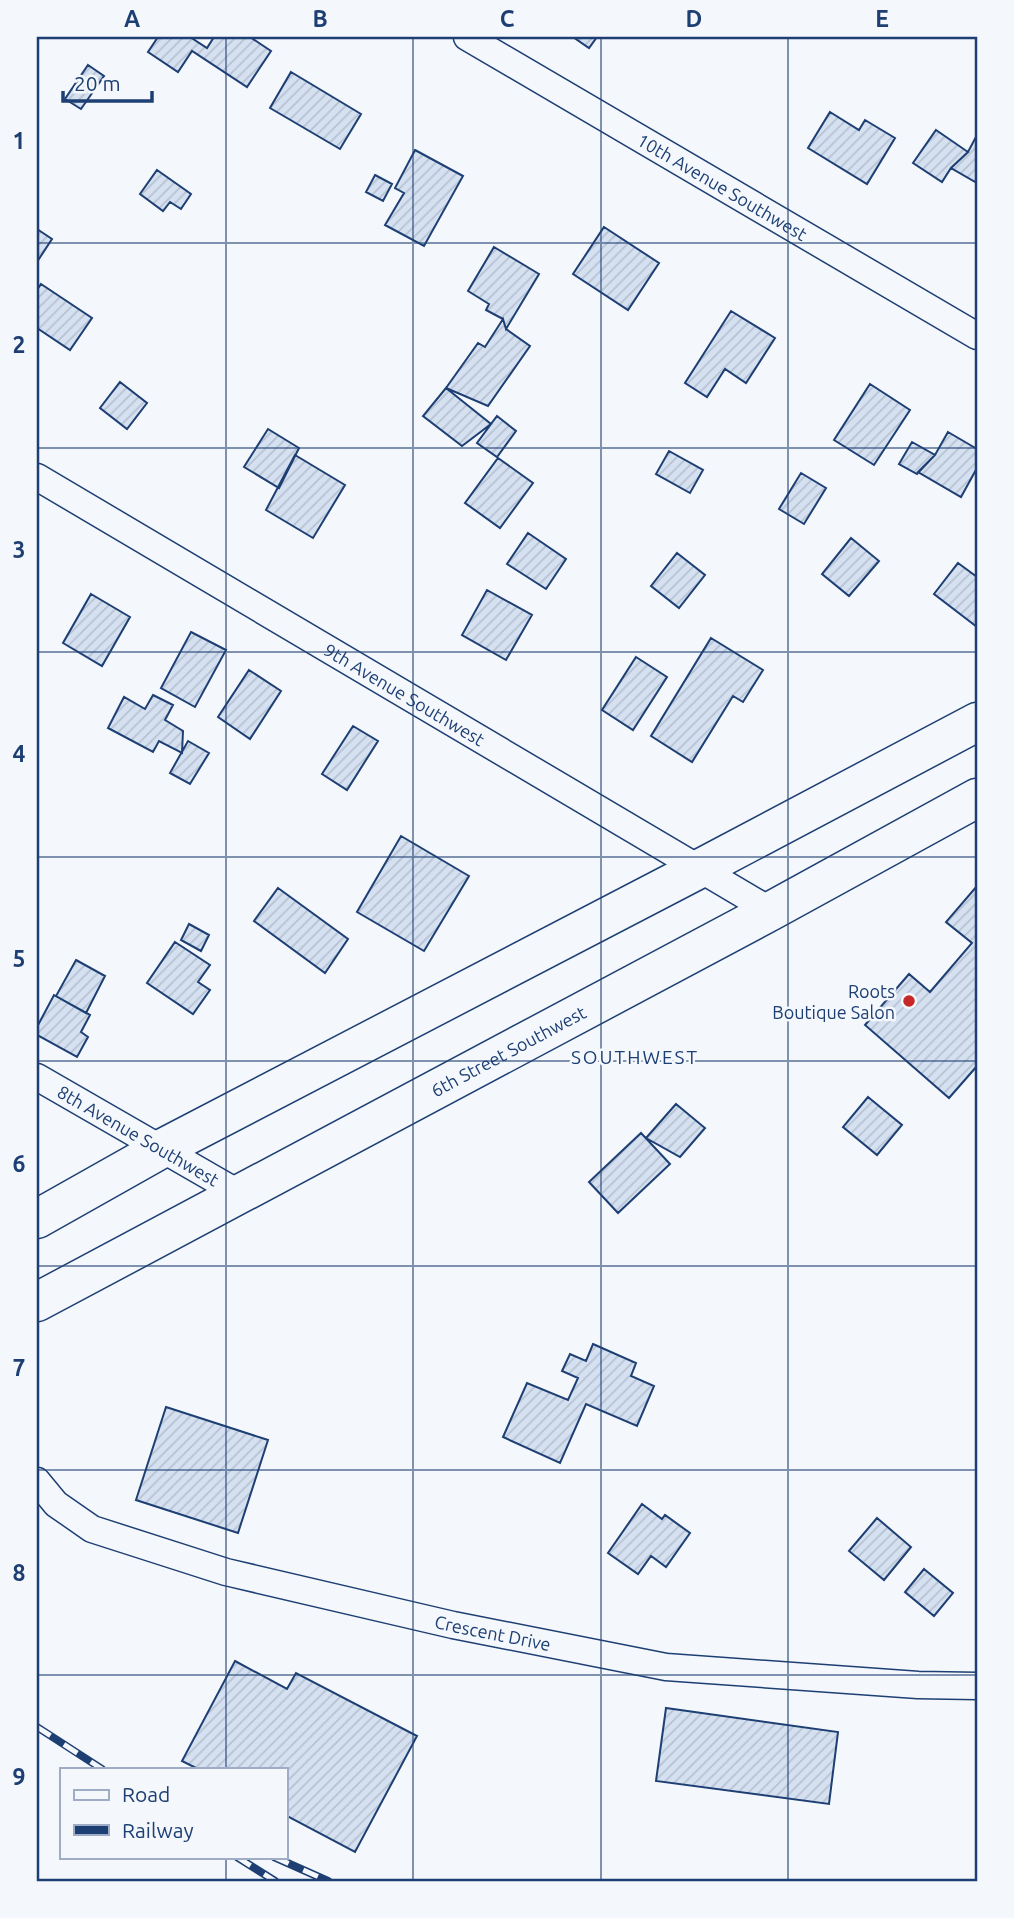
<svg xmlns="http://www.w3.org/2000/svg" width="1014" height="1918" font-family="Ubuntu,sans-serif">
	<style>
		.building { fill: url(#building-hatch); stroke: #1d3f73; stroke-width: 2 }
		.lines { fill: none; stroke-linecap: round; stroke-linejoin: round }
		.street-casing { stroke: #1d3f73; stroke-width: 29 }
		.primary-casing { stroke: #1d3f73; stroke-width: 41 }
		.street { stroke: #f4f7fb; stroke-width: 26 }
		.primary { stroke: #f4f7fb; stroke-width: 38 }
		.rail-casing { stroke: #1d3f73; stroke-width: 8 }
		.rail { stroke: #f4f7fb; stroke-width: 5; stroke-dasharray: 16; stroke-linecap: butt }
		.grid { fill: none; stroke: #1d3f73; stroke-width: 2; stroke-opacity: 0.55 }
		.poi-dot { fill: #c62828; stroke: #f4f7fb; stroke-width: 2.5 }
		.labels { text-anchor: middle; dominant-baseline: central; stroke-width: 5; stroke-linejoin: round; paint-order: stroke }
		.street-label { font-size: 18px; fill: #1d3f73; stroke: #f4f7fb }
		.poi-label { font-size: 18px; fill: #1d3f73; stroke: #f4f7fb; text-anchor: end }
		.neighbourhood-label { font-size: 19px; letter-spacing: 2px; fill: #1d3f73; stroke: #f4f7fb }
		.neatline { fill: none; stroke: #1d3f73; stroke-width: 2.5 }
		.grid-label { font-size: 23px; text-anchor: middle; font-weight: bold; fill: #1d3f73 }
	</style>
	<defs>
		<pattern id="building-hatch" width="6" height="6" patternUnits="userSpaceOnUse" patternTransform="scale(1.75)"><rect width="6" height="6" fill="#d5e0f0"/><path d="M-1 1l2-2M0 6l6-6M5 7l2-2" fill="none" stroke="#b6c1d1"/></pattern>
	</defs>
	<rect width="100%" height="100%" fill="#f4f7fb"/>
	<path class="building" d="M158,37h32l17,11 7,-11h36l21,14 -24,36 -55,-36 -14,21 -30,-20z
		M573,37h24l-8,11z
		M88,65l16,11 -23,33 -16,-10z
		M291,72l70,42 -21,35 -70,-41z
		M830,112l29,18 6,-10 30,18 -28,46 -59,-36z
		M936,130l32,22 -17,16 -9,14 -29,-19z
		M977,135v48l-26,-15 17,-16z
		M415,150l48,26 -39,70 -39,-21 19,-32 -9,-5z
		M157,170l34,24 -10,15 -11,-7 -7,9 -23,-17z
		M375,175l17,9 -9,17 -17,-9z
		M604,227l55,36 -31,47 -55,-36z
		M37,229l15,10 -15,23z
		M494,247l45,27 -33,55 -3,-10 -17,-9 3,-6 -21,-13z
		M41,284l51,34 -22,32 -33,-22v-38z
		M731,311l44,27 -29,45 -21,-14 -18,28 -22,-14z
		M503,319l3,10 24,17 -42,60 -42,-18 32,-45 7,4z
		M120,382l27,21 -20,26 -27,-21z
		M870,384l40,26 -36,55 -40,-25z
		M446,388l45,36 -29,22 -39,-30z
		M497,416l19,15 -19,26 -20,-14z
		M268,429l31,19 -20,40 -35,-21z
		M948,432l29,17v19l-16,29 -43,-25 17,-17z
		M912,442l23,13 -18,19 -18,-10z
		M669,451l34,19 -13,23 -34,-19z
		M295,455l50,30 -32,53 -47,-28z
		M498,458l35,25 -33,45 -35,-25z
		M801,473l25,15 -22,36 -25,-15z
		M528,533l38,26 -20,30 -39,-25z
		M851,538l28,23 -30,35 -27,-22z
		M677,553l28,22 -26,33 -28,-22z
		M958,563l19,14v50l-43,-33z
		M487,590l45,25 -26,45 -44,-25z
		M91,594l39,23 -28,49 -39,-23z
		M191,632l35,18 -31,57 -34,-19z
		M711,638l52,32 -20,32 -10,-6 -41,66 -41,-26z
		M636,657l31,20 -34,53 -31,-20z
		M249,670l32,21 -31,48 -32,-22z
		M153,695l20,10 -8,15 18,11 -1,22 -23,-12 -6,11 -45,-24 16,-31 21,12z
		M353,726l25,15 -31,49 -25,-16z
		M188,741l21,12 -19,31 -20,-11z
		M401,836l68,40 -45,75 -67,-39z
		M977,886v180l-28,32 -84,-73 44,-51 21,18 42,-49 -26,-21z
		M278,888l70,51 -23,34 -71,-52z
		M189,924l20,11 -8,16 -20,-11z
		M175,942l35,23 -12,17 12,8 -17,24 -46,-31z
		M76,960l29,16 -19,37 -30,-17z
		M54,995l36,20 -9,17 7,5 -11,20 -40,-22v-8z
		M868,1097l34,28 -25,30 -34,-28z
		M676,1104l29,24 -25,29 -34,-19z
		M641,1133l29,31 -52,49 -29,-31z
		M593,1344l43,19 -5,13 23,10 -17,40 -51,-22 -26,59 -57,-26 24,-54 41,17 10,-22 -16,-7 8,-17 16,7z
		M166,1407l102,33 -30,93 -102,-33z
		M642,1504l20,15 3,-4 25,18 -24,34 -15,-11 -13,18 -30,-21z
		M877,1518l34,29 -27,33 -35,-29z
		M924,1569l29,24 -19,23 -29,-24z
		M235,1661l52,28 9,-16 121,63 -62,116 -70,-37v-46h-87l-16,-8z
		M666,1708l172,24 -9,72 -173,-23z"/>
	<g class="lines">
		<defs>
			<g id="street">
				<path id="s1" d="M467,37l510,299"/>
				<path id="s2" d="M37,477l734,434"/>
				<path id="s3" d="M37,1077l203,117"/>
				<path id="s4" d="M37,1481l19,23 36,25 134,43 227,53 213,42 252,18 59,1"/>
			</g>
			<g id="primary">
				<path d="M37,1219l126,-71 538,-280 276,-146"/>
				<path id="s5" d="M37,1302l734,-391 206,-113"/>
			</g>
		</defs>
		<use href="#street" class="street-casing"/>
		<use href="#primary" class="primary-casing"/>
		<use href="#street" class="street"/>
		<use href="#primary" class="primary"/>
		<defs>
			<path id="rail" d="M37,1727l65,42
				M237,1857l38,24
				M274,1857l54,24"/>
		</defs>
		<use href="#rail" class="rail-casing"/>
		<use href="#rail" class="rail"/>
	</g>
	<path class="grid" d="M226,37v1732M413,37v1844M601,37v1844M788,37v1844M37,243h940M37,448h940M37,652h940M37,857h940M37,1061h940M37,1266h940M37,1470h940M37,1675h940M226,1857v24"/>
	<circle class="poi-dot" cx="909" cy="1001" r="7"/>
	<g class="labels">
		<g class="street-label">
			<text stroke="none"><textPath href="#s1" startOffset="296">10th Avenue Southwest</textPath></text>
			<text stroke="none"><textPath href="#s2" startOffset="427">9th Avenue Southwest</textPath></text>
			<text stroke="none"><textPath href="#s5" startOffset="534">6th Street Southwest</textPath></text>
			<text stroke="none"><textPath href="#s3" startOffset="117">8th Avenue Southwest</textPath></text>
			<text stroke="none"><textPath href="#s4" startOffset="488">Crescent Drive</textPath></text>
		</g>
		<g class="poi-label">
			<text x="895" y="991">Roots<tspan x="895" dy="21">Boutique Salon</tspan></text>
		</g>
		<g class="neighbourhood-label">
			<text x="635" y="1057">SOUTHWEST</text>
		</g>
	</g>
	<rect width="1014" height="1918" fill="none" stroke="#f4f7fb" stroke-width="77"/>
	<rect x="60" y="1768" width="228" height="91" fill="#f4f7fb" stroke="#9eadc5" stroke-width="2"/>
	<rect x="74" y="1790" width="35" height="10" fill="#f4f7fb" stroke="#9eadc5" stroke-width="2"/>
	<text x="122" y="1802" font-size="21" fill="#1d3f73">Road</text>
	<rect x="74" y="1825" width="35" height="10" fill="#1d3f73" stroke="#9eadc5" stroke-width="2"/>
	<text x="122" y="1838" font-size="21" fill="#1d3f73">Railway</text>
	<path d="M63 91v10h89v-10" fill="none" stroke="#1d3f73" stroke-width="3.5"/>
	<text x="74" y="91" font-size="21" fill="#1d3f73" stroke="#f4f7fb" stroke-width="5" paint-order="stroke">20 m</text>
	<rect x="38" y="38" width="938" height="1842" class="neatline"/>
	<g class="grid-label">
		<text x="132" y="27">A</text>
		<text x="320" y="27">B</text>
		<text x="507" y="27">C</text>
		<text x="694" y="27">D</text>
		<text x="882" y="27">E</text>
		<text x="19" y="149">1</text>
		<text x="19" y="353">2</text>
		<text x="19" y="558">3</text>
		<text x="19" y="762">4</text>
		<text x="19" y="967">5</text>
		<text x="19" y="1172">6</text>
		<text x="19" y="1376">7</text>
		<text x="19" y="1581">8</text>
		<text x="19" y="1785">9</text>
	</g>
</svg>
